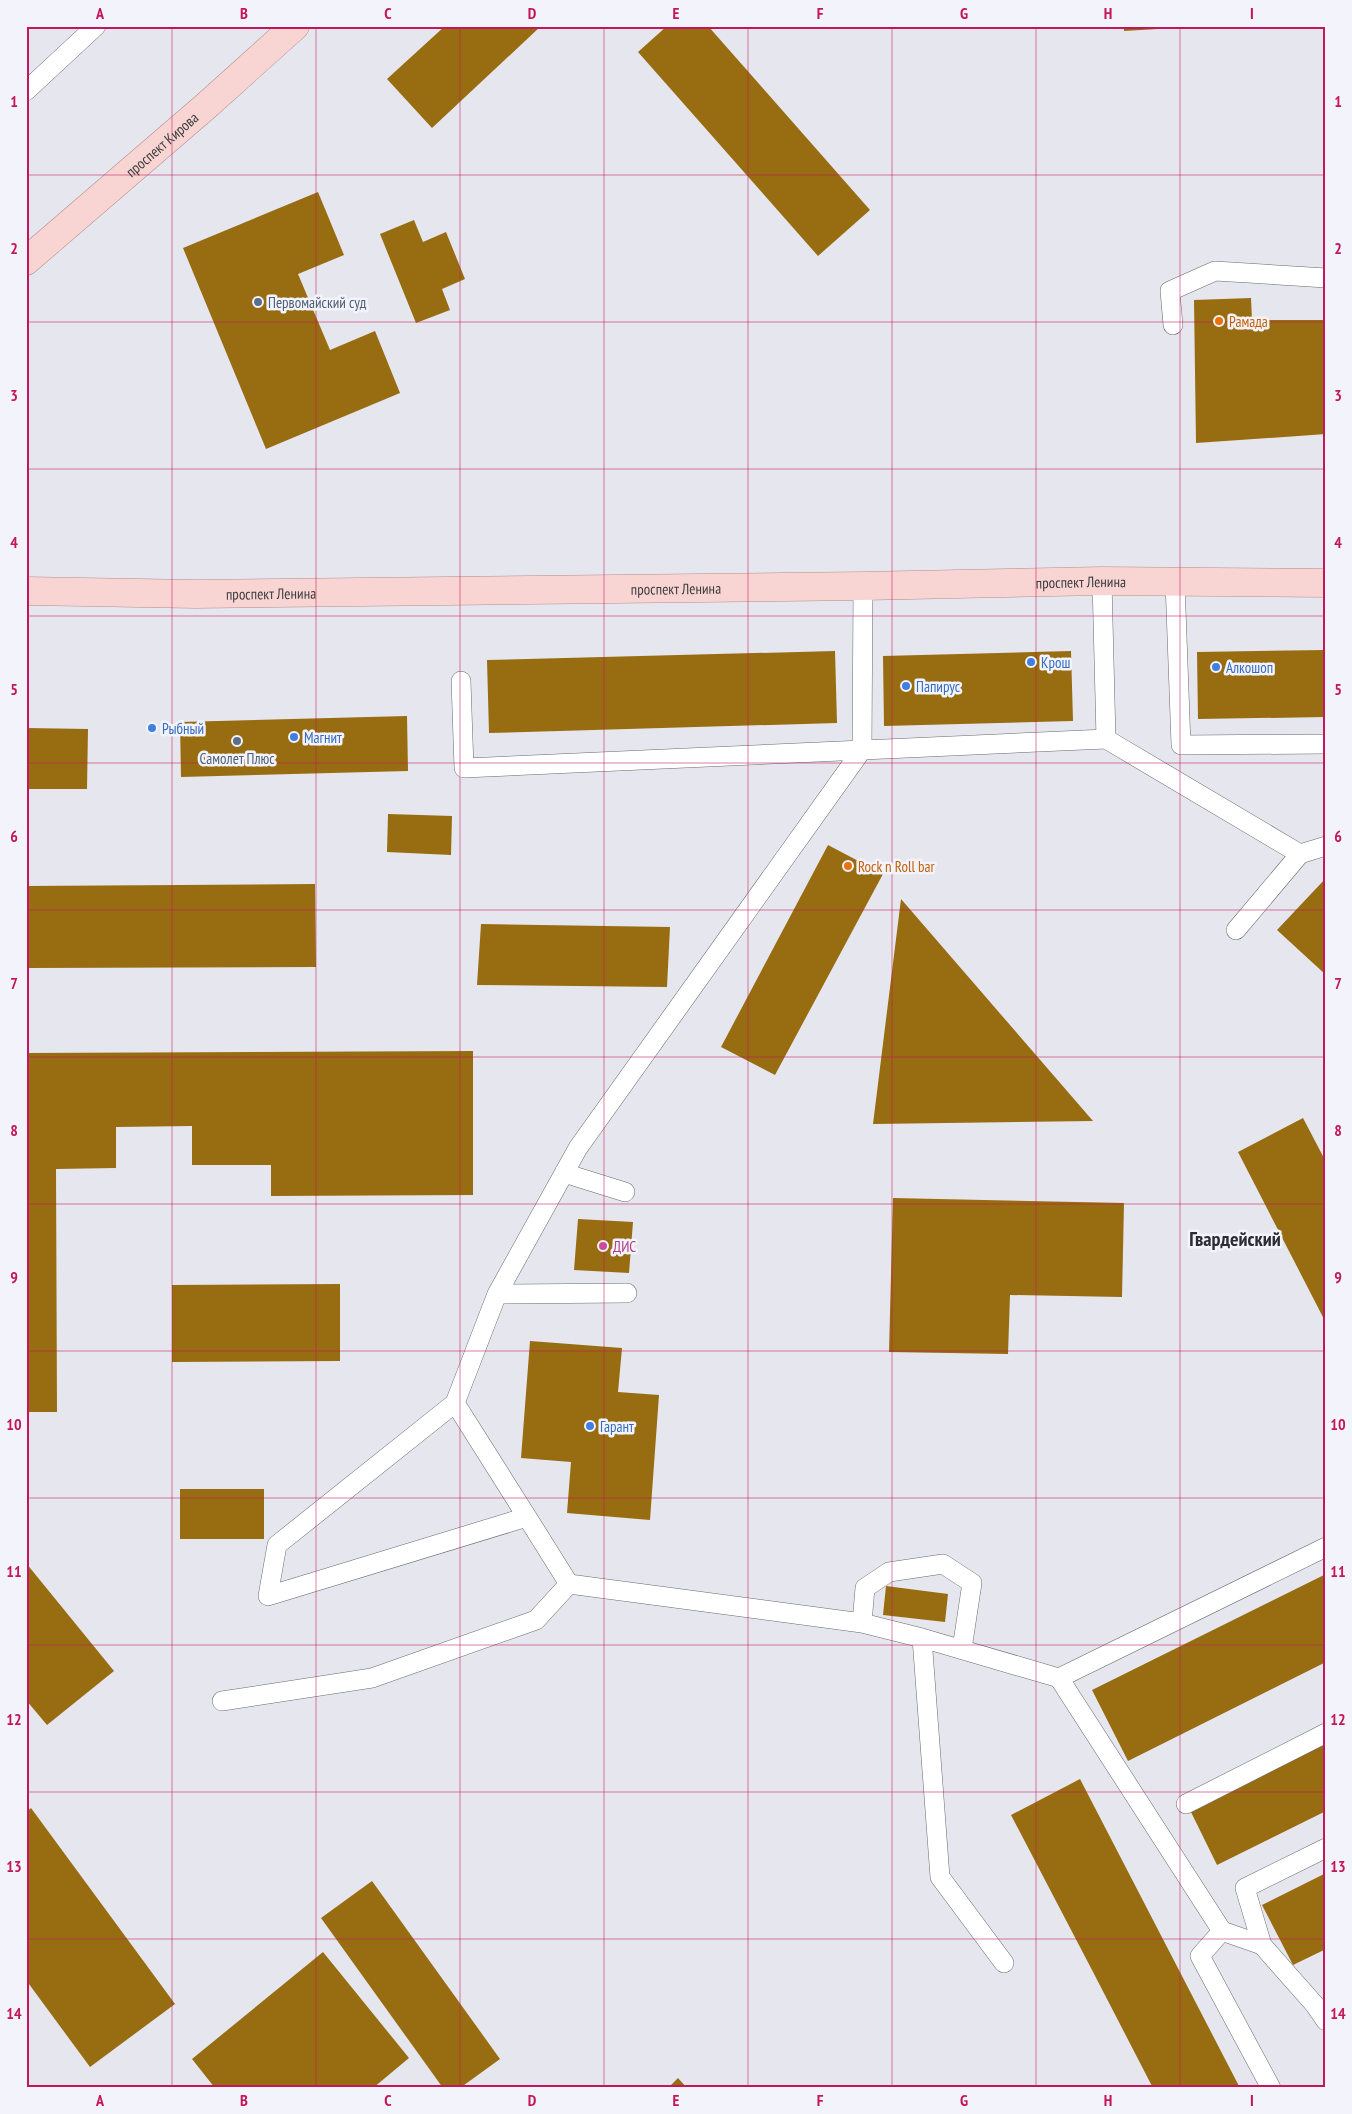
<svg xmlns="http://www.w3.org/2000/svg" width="1352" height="2114" font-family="'PT Sans Narrow',sans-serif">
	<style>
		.building { fill: #986c10 }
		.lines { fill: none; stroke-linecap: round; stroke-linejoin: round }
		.lane-casing { stroke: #696a70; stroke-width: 20 }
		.primary-casing { stroke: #b48d8c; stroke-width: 29 }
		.lane { stroke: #fff; stroke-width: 19 }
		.primary { stroke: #f8d5d3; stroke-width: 28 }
		.grid { fill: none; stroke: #c2185b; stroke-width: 1; stroke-opacity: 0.55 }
		.service-dot { fill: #5c6f8a; stroke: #f3f3fb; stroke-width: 2 }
		.food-dot { fill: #e8710a; stroke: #f3f3fb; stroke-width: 2 }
		.shop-dot { fill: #3f7fe0; stroke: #f3f3fb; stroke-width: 2 }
		.hotel-dot { fill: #d1479c; stroke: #f3f3fb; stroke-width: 2 }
		.labels { text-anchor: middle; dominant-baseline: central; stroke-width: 5; stroke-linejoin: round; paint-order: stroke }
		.street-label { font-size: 15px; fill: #3c3c3f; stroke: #f3f3fb }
		.service-label { font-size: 15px; fill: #4e5e75; stroke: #f3f3fb; text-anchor: start }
		.food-label { font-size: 15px; fill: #c56008; stroke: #f3f3fb; text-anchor: start }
		.shop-label { font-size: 15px; fill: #366cbe; stroke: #f3f3fb; text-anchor: start }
		.hotel-label { font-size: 15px; fill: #b23c85; stroke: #f3f3fb; text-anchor: start }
		.district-label { font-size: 20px; font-weight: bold; fill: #2c2c32; stroke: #f3f3fb }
		.neatline { fill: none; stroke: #c2185b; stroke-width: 2 }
		.grid-label { font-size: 16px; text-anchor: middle; font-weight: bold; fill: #c2185b }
	</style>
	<rect width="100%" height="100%" fill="#e6e6ee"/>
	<path class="building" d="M445,26h96l-109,102 -45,-49z
		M667,26h41l162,184 -52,46 -180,-204z
		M1124,26h34v3l-34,2z
		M318,192l26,63 -46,19 32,76 45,-19 25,62 -134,56 -83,-201z
		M414,220l9,22 23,-10 19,47 -23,10 8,21 -34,13 -36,-89z
		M1251,298l1,22h74v114l-130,9 -2,-143z
		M1326,650v67l-128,2 -1,-67z
		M835,651l2,72 -348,10 -2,-73z
		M1071,651l2,70 -189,5 -1,-70z
		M407,716l1,55 -227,6 -1,-55z
		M26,728l62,1 -1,60h-61z
		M388,814l64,2 -1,39 -64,-3z
		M828,845l55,29 -108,201 -54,-28z
		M1326,878v97l-49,-45z
		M315,884l1,83 -290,1v-82z
		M901,899l192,222 -220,3z
		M481,924l189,3 -3,60 -190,-2z
		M473,1051v144l-202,1v-31h-79v-39l-76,1v41l-60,1 1,243h-31v-359z
		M1303,1118l23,44v161l-88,-171z
		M893,1198l231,5 -2,94 -112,-2 -2,59 -119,-2z
		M578,1219l55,3 -4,51 -55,-3z
		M340,1284v77l-168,1v-77z
		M530,1341l92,7 -4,44 41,3 -9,125 -83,-7 4,-51 -50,-4z
		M180,1489h84v50h-84z
		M26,1563l88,108 -67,54 -21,-25z
		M1326,1574v88l-198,99 -36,-71z
		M886,1586l62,8 -3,28 -62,-7z
		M1326,1741v70l-109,54 -27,-55z
		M1080,1779l160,309h-87l-61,-118 -81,-155z
		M31,1808l144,196 -85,63 -64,-87v-168z
		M1326,1873v76l-33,16 -31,-60z
		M372,1881l128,178 -40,29h-17l-122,-170z
		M323,1952l86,106 -36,30h-158l-23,-29z
		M678,2078l9,10h-19z"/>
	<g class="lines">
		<defs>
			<path id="lane" d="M26,91l70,-65
				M1173,325l-3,-34 45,-20 111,7
				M1102,581l4,158
				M1175,582l6,163 145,-1
				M461,681l3,87 642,-29 194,115
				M1236,930l64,-76 26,-8
				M564,1173l61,19
				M497,1294l130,-1
				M455,1403l42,-109 81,-146 284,-398 1,-164
				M527,1517l-72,-114 -178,142 -9,51 259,-79 42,67
				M1326,1547l-267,131 163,253 40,14 53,60 11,16
				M862,1623l3,-35 24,-16 54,-8 29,19 -10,66
				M922,1638l18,239 64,86
				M222,1701l150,-23 164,-58 33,-36 293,39 60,15 137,40
				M1186,1804l140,-71
				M1222,1931l-22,25 71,132
				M1262,1945l-17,-57 81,-40"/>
			<g id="primary">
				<path id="s1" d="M26,261l180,-155 89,-80"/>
				<path id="s2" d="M26,591l170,3 667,-8 239,-5 224,2"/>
			</g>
		</defs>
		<use href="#lane" class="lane-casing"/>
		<use href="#primary" class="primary-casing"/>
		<use href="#lane" class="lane"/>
		<use href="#primary" class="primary"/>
	</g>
	<path class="grid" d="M172,26v2062M316,26v2062M460,26v2062M604,26v2062M748,26v2062M892,26v2062M1036,26v2062M1180,26v2062M26,175h1300M26,322h1300M26,469h1300M26,616h1300M26,763h1300M26,910h1300M26,1057h1300M26,1204h1300M26,1351h1300M26,1498h1300M26,1645h1300M26,1792h1300M26,1939h1300"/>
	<g class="service-dot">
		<circle cx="258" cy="302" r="5"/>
		<circle cx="237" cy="741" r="5"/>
	</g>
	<g class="food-dot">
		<circle cx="1219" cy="321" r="5"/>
		<circle cx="848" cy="866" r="5"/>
	</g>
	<g class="shop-dot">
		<circle cx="1031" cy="662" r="5"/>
		<circle cx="1216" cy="667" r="5"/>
		<circle cx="906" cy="686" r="5"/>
		<circle cx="152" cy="728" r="5"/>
		<circle cx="294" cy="737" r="5"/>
		<circle cx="590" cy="1426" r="5"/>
	</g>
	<circle class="hotel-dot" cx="603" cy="1246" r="5"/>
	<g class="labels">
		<g class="street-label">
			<text stroke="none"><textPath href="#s1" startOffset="179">проспект Кирова</textPath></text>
			<text stroke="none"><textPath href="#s2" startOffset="1055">проспект Ленина</textPath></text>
			<text stroke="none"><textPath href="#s2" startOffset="650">проспект Ленина</textPath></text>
			<text stroke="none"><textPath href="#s2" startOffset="245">проспект Ленина</textPath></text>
		</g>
		<g class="service-label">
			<text x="268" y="302">Первомайский суд</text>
			<text x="237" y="758" text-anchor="middle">Самолет Плюс</text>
		</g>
		<g class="food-label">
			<text x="1229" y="321">Рамада</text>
			<text x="858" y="866">Rock n Roll bar</text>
		</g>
		<g class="shop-label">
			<text x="1041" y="662">Крош</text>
			<text x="1226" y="667">Алкошоп</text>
			<text x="916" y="686">Папирус</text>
			<text x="162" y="728">Рыбный</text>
			<text x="304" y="737">Магнит</text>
			<text x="600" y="1426">Гарант</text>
		</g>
		<g class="hotel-label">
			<text x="613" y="1246">ДИС</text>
		</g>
		<g class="district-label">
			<text x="1235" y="1239">Гвардейский</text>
		</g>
	</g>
	<rect width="1352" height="2114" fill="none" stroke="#f3f3fb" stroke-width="55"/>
	<rect x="28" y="28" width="1296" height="2058" class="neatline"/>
	<g class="grid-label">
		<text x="100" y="19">A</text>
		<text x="244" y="19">B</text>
		<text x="388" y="19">C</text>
		<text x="532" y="19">D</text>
		<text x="676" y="19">E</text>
		<text x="820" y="19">F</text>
		<text x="964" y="19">G</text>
		<text x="1108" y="19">H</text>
		<text x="1252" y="19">I</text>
		<text x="14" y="107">1</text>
		<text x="1338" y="107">1</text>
		<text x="14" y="254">2</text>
		<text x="1338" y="254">2</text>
		<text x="14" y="401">3</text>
		<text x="1338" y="401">3</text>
		<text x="14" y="548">4</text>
		<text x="1338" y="548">4</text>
		<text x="14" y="695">5</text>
		<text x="1338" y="695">5</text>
		<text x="14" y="842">6</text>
		<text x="1338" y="842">6</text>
		<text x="14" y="989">7</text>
		<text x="1338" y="989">7</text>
		<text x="14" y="1136">8</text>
		<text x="1338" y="1136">8</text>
		<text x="14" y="1283">9</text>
		<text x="1338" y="1283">9</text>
		<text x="14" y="1430">10</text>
		<text x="1338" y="1430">10</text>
		<text x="14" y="1577">11</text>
		<text x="1338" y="1577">11</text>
		<text x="14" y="1725">12</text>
		<text x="1338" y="1725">12</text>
		<text x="14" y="1872">13</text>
		<text x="1338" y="1872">13</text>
		<text x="14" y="2019">14</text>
		<text x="1338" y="2019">14</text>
		<text x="100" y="2106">A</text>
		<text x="244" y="2106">B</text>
		<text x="388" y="2106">C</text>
		<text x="532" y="2106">D</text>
		<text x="676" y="2106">E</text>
		<text x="820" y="2106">F</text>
		<text x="964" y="2106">G</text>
		<text x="1108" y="2106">H</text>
		<text x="1252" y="2106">I</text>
	</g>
</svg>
